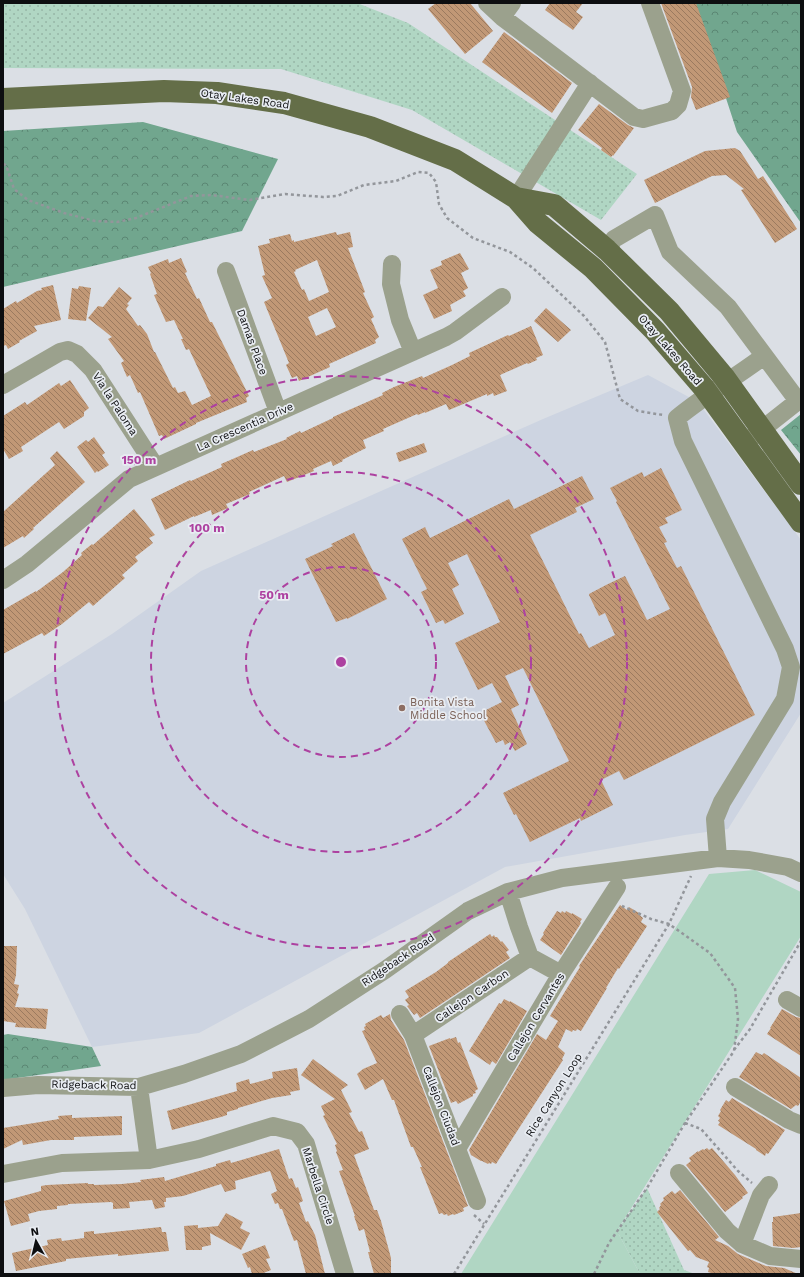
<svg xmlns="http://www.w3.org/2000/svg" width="804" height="1277" font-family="'Work Sans',sans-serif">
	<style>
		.built { fill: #cdd4e1 }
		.grass { fill: url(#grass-dots) }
		.forest { fill: url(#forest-crowns) }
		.park { fill: #b0d6c3 }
		.building { fill: url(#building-back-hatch); fill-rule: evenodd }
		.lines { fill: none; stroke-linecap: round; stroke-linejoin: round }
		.path { stroke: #93969b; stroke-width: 2.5; stroke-dasharray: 3 3; stroke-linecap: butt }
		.minor { stroke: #9ba18d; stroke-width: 18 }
		.major { stroke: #646e48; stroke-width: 22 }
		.ring { fill: none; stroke: #ad41a0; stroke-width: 2; stroke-dasharray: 7 5 }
		.education-dot { fill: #8d6e63; stroke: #e8ecf2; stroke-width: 1.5 }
		.labels { text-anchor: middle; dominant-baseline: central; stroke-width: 3.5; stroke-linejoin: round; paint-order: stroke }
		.street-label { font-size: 11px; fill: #0d0e10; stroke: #e8ecf2 }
		.education-label { font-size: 11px; fill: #785e54; stroke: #e8ecf2; text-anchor: start }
		.centre { fill: #ad41a0; stroke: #e8ecf2; stroke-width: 2 }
		.ring-label { font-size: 12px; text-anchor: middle; font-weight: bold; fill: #ad41a0; stroke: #e8ecf2; stroke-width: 3.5; stroke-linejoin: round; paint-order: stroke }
	</style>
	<defs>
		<pattern id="grass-dots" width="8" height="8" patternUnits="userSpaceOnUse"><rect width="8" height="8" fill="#b0d6c3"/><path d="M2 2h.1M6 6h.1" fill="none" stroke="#96b6a6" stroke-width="1.8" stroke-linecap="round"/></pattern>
		<pattern id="forest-crowns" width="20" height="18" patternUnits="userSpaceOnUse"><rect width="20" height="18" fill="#71a68e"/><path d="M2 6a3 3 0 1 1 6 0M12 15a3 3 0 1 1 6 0" fill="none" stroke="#5b8673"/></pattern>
		<pattern id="building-back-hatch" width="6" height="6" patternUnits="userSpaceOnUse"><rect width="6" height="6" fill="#c19876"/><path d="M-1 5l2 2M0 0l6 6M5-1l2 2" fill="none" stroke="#9b7a5f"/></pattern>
	</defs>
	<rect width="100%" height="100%" fill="#dbdfe5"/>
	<path class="built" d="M648,375l50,27 103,138v173l-73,116 -43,6 -180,32 -306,166 -107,14 -67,-138 -22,-35v-171l109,-69 89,-63 342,-152z"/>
	<path class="grass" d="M3,3h354l51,20 229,151 -36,46 -189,-110 -131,-41 -278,-1z
		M647,1188l37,82 11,4h-55l-23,-43z"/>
	<path class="forest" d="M695,3h106v220l-64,-91z
		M143,122l135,37 -36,72 -239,56v-156z
		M801,414v41l-20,-25z
		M8,1034l84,13 9,19 -98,14v-45z"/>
	<path class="park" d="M755,870l46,22v44l-184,295 23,43h-179l248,-400z"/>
	<path class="building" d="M436,3h34l23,28 -28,23 -37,-45z
		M550,3h33l-7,9 7,5 -10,13 -28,-20z
		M661,3h35l34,94 -34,13 -5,-13 1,-10z
		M504,32l68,51 -20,30 -70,-51z
		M599,104l29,21 6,3 -21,28v-1l-2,2 -10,-7 1,-2 -24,-18z
		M735,148l5,3 4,6 14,22 5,-3 34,53 -22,14 -34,-53 3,-1 -18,-14 -14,1 -57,27 -11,-23 61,-29z
		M336,232l1,3 13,-3 3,15 -5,1 17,44 -2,1 11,24 -3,2 8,18 -4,3 1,3 -47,21 1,3 -31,14 -2,-5 -5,2 -6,-13 3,-2 -25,-61 8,-4 -10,-22 3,-1 -7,-29 12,-3 -1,-4 21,-5 2,7 2,-1v2zM317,260l12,32 -20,9 -5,-12 -2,1 -8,-18 2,-1 -1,-1zM327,308l9,19 -20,9 -8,-19z
		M460,253l9,16 -8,4 7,15 -5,3 3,5 -16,9 2,6 -18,8 -11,-24 15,-7 -8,-18 12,-5 -1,-4z
		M181,258l6,14 -2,1 12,26 2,-1 11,24h2l37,74 -3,2 1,4 -51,21v1l-32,15 -2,-4 -3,1 -19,-44 -2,1 -8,-18 -3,2 -6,-14 3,-2 -16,-22 4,-2 -24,-19 10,-12 5,1 16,-20 13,11 -5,6 2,1 -3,4 12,17 2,-1 7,9 7,18h1l18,36 2,-1 3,6 7,-2 7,14 19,-9 -22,-47 -3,1 -5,-11h2l-9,-19 -8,2 -12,-27 3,-1 -7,-20 1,-1 -3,-6 20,-8 1,4z
		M53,285l8,35 -27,6 3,5 -18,10 1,1 -12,7 -2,-4 -3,1v-37l13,-8 1,2 20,-12 5,-1 -1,-2z
		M79,286l12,2 -5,33 -18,-2 4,-31 6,1z
		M546,308l25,22 -13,12 -24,-21z
		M531,326l12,29 -7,3 1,2 -9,4 -1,-1 -27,12 7,16 -13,5 -1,-3 -6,3v-2l-38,16 -3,-6 -21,9v-1l-7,3 -1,-1 -34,15 1,2 -21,9 3,8 -24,12 1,1 -10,5 -2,-5 -18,8 1,2 -27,11 -3,-6 -35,16 1,2 -24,10 2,4 -16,7 -1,-5 -17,7v-1l-29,14 -14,-31 39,-19 1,1 31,-14 -1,-3 14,-6 18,-8 1,2 33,-13 -1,-1 14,-7 1,2 32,-15v-1l50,-22 -1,-2 12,-6 28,-11 1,2 29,-13 18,-9 -1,-3 39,-18 1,1z
		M70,380l19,28 -5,4v4l-20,13 -5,-7 -38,25 2,4 -14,8 -6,-10v-33l22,-14 2,3 32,-22 2,3z
		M94,437l11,16 -3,2 7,10 -11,7 -1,-1 -2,2 -18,-26 9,-7 2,2z
		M424,443l3,9 -28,10 -3,-9z
		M57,451l28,31 -52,46 1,1 -10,9 -1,-2 -20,12v-36l52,-47 -5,-7z
		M661,468l21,42 -17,8 3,5 -9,4 8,15 -3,1 13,25 4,-2 74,149 -131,65 -5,-9 -18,9 12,25 -32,16 -1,-3 -50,24 -14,-28 -2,1 -11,-22 66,-32 -46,-93 -18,8 14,29 -8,4 16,35 -12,7 -5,-9 -5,3 -2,-5 -7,3 -16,-30 22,-11 -10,-19 -14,7 -23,-47 45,-21 -33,-68 -19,9 11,22 -7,4 12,25 -19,10 -2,-4 -7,3 -15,-31 6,-3 -25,-50 23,-12 5,11 79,-39 5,10 68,-33 12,23 -19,9 2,4 -47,23 49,99 2,-1 8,15 26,-13 -10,-22 -6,3 -10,-21v-1l17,-9 19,-9 22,44 23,-11 -54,-107 1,-1 -7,-13 32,-16 2,5z
		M134,509l21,26 -6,3 4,5 -18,14 3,4 -16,14 3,3 -32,28 -4,-4 -27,22 -18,12 -2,-3 -39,21v-44l33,-19v1l27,-20 19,-17 -1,-2 11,-9 1,1z
		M354,533l33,66 -40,20v-1l-11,4 -31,-63 28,-13 -2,-2z
		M620,905l7,5 2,-3 10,6 -1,1 5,4 -2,4 6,4 -28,43 -1,-1 -12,20h1l-26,43 -4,-2 -1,2 -3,-1 -1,2 -6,-3 -8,18 7,6 -3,6 1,1 -67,104 -4,-2 -1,2 -2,-1 -1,1 -6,-3h-1l-10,-6 -2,-5 68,-116 9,6 12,-19 -8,-5 30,-49 -1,-1z
		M557,911l4,2 1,-2 3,2 1,-2 6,3v-1l10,6 -2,3 1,1 -20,32 -21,-15 4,-6 -1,-1z
		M490,934l2,3 2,-2 1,2h2l4,5 1,-1 7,9 -3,2 4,6 -90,60 -3,-5 -3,2 -7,-9 2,-1 -4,-5 4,-3 -4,-6 31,-19 12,-9v-1z
		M3,946h14l-1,29 -2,9 5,1 -2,8 2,1 -4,13 33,2 -2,20 -31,-2 1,-4 -13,-2z
		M504,999l6,3v-1l17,10 -31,53 -4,-3 -2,4 -21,-14 30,-48 2,1z
		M782,1009l14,8 5,1v38l-34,-22 4,-6h-1z
		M390,1014l1,6 13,20 64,166 -5,2 1,3 -10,4 -1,-1 -5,2 -1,-2 -3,1 -2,-2 -3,1 -19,-47h2l-9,-20h-2l-17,-47h-2l-9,-21 -18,11 -8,-16 6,-5 14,-6 -15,-32 3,-1 -1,-3 2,-1 -1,-2 16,-9 2,3z
		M456,1037l2,6 2,-1 18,47 -3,2 1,2 -3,1v2l-15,8 -2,-3 -5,2 -22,-57 21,-8v1z
		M756,1052l6,3 2,-2 37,25v23l-3,5 -2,-1 -5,4 -52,-32z
		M313,1059l35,26 -7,5 11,22 -3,1 10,19 3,-1 7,18 -15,6 20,55h3l4,11 10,37v16h-17l-6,-22h2l-6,-23 -5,2 -5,-15h1l-16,-45 4,-1 -7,-18 1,-1 -2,-6 2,-1 -14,-28 2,-1 -4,-9 14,-7 -34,-24z
		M297,1068l3,22 -10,2 1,3 -19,3 -34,10v1l-11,3v3l-6,2 -49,13 -5,-19 70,-20 -1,-8 13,-4 1,5 23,-6 -1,-6z
		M732,1098l53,32 -17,24 -2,-1 -1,3 -9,-6v-1l-38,-24 2,-3 -2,-1 2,-3 -2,-2 3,-5 -1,-1 6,-10 3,2z
		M72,1115v3l50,-2v19l-48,2v3h-23l-28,5 -1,-5 -19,9v-21l56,-9 -1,-3z
		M707,1148l2,2 3,-2 23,27 13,18 -6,4 1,1 -18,14 -39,-47 5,-4 -2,-3 9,-7v1l5,-3 1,1z
		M279,1149l10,30 3,-1 4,10 2,-1 5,14 -4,2 7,19 2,-1 7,14 10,39h-19l-9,-34 -3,1 -12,-32h-2l-2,-6 -3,1 -4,-10 6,-3 -7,-20 -35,10 1,8 -11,3 -4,-8 -38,12 -17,2v4h-2l1,5 -10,2 -3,-9 -23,2 1,6 -17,1v-6l-2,-1 -43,2v1l-11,1v3l-18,2 -11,3 2,7 -19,5 -7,-25 37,-10v-5l6,-1 41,-2v1h6v1l28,-1 19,-2 -1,-2 24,-3 1,4 51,-15v-2l14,-4 1,3z
		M680,1190l39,47 -4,3 13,6 10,8 28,12 18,2 14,6h-84l-6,-2 1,-4 -2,-1 2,-5 -13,-5 -6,-7 -2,1 -31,-39 3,-3 -1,-1 2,-3 -1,-1 4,-4 -1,-2 9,-7 3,3z
		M226,1213l17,9 -3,6 10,5 -9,17 -31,-17 1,12 -9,2v3h-16l-2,-24 14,-1v3l20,-2z
		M801,1213v34l-8,1 -20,-2 -1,-24h1v-5z
		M161,1227l1,5h4l3,19 -51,5v-2l-52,5v2l-50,10 -4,-18 36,-8 -1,-5 14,-2 1,3 22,-3v-6l10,-1v3z
		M265,1245l5,13 -4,1 5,11 -10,4h-9l-2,-7 -2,1 -6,-14z"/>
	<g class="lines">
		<path class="path" d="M3,164l3,1 8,24 14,11 36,13 31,8 22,1 19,-4 55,-22 20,-1 39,5 35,-6 38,3 14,-1 27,-11 32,-4 22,-9 11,1 7,9 3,22 8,14 26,20 37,14 23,16 51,48 21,26 15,57 18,12 25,4
			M734,1050l16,-21 51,-88
			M685,1123l16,6 37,42 14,12
			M474,1215l10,9
			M454,1274l215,-350 22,-48
			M594,1274l15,-31 38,-55 38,-65 49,-72 4,-32 -3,-31 -25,-35 -41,-29 -18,-5 -29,-13"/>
		<path class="minor" d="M487,3l15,14 132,100 9,2 29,-8 6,-6 4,-14 -32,-88
			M502,17l10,-14
			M516,198l74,-115
			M607,250l7,-11 41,-24 15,37 58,55 70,94 -47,37
			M392,264l-1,20 9,36 13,32
			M226,271l52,141
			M3,385l57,-33 8,-2 9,4 16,16 62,96
			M3,580l24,-16 102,-85 317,-142 9,-5 47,-35
			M718,858l-3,-39 7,-17 63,-103 6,-32 -6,-18 -102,-208 -6,-23c28,-23 59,-41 87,-62
			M508,892l11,35 11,30 31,17
			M787,1000l14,8
			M400,1014l13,21 64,166
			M413,1035l117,-78
			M139,1087l10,73
			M735,1087l54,33 12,5
			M3,1088l35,-3 101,2 45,-13 57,-20 68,-35 76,-49 83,-59 40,-19 54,-14 156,-20 31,2 39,7 13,6
			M457,1149l104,-175 56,-87
			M679,1173l48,58 15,13 28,12 31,3
			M3,1174l59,-11 87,-3 50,-11 74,-23 24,6 9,12 39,130
			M742,1244l19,-49 8,-10"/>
		<path class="major" d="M3,99l161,-8 53,2 67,10 86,24 85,33 61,38 22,25 55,45 62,63 49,57 97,134
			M516,198l38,7 53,45 62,61 55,66 77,107"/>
	</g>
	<g class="ring">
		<circle cx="341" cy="662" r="95"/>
		<circle cx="341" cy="662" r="190"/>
		<circle cx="341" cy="662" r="286"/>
	</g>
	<circle class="education-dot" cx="402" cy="708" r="4"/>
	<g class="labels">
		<g class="street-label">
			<text transform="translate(245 99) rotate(8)">Otay Lakes Road</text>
			<text transform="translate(252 342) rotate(70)">Damas Place</text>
			<text transform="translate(670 350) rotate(49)">Otay Lakes Road</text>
			<text transform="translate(115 404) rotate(57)">Via la Paloma</text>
			<text transform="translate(245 427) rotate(-24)">La Crescentia Drive</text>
			<text transform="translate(398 960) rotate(-34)">Ridgeback Road</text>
			<text transform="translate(472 996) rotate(-34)">Callejon Carbon</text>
			<text transform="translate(536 1017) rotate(-59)">Callejon Cervantes</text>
			<text transform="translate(94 1085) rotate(1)">Ridgeback Road</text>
			<text transform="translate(554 1095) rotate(-58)">Rice Canyon Loop</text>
			<text transform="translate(441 1106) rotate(69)">Callejon Ciudad</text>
			<text transform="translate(318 1186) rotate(72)">Marbella Circle</text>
		</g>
		<g class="education-label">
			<text x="410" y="702">Bonita Vista<tspan x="410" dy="13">Middle School</tspan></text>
		</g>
	</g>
	<circle cx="341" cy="662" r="6" class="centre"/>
	<g class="ring-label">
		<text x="139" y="464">150 m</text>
		<text x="207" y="532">100 m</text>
		<text x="274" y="599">50 m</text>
	</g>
	<rect width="804" height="1277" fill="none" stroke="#0d0e10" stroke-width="8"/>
	<g transform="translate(36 1241) rotate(352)" stroke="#e8ecf2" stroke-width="3" paint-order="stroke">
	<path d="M0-3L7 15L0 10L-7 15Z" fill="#0d0e10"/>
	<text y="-6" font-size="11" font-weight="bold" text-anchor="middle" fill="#0d0e10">N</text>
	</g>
</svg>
